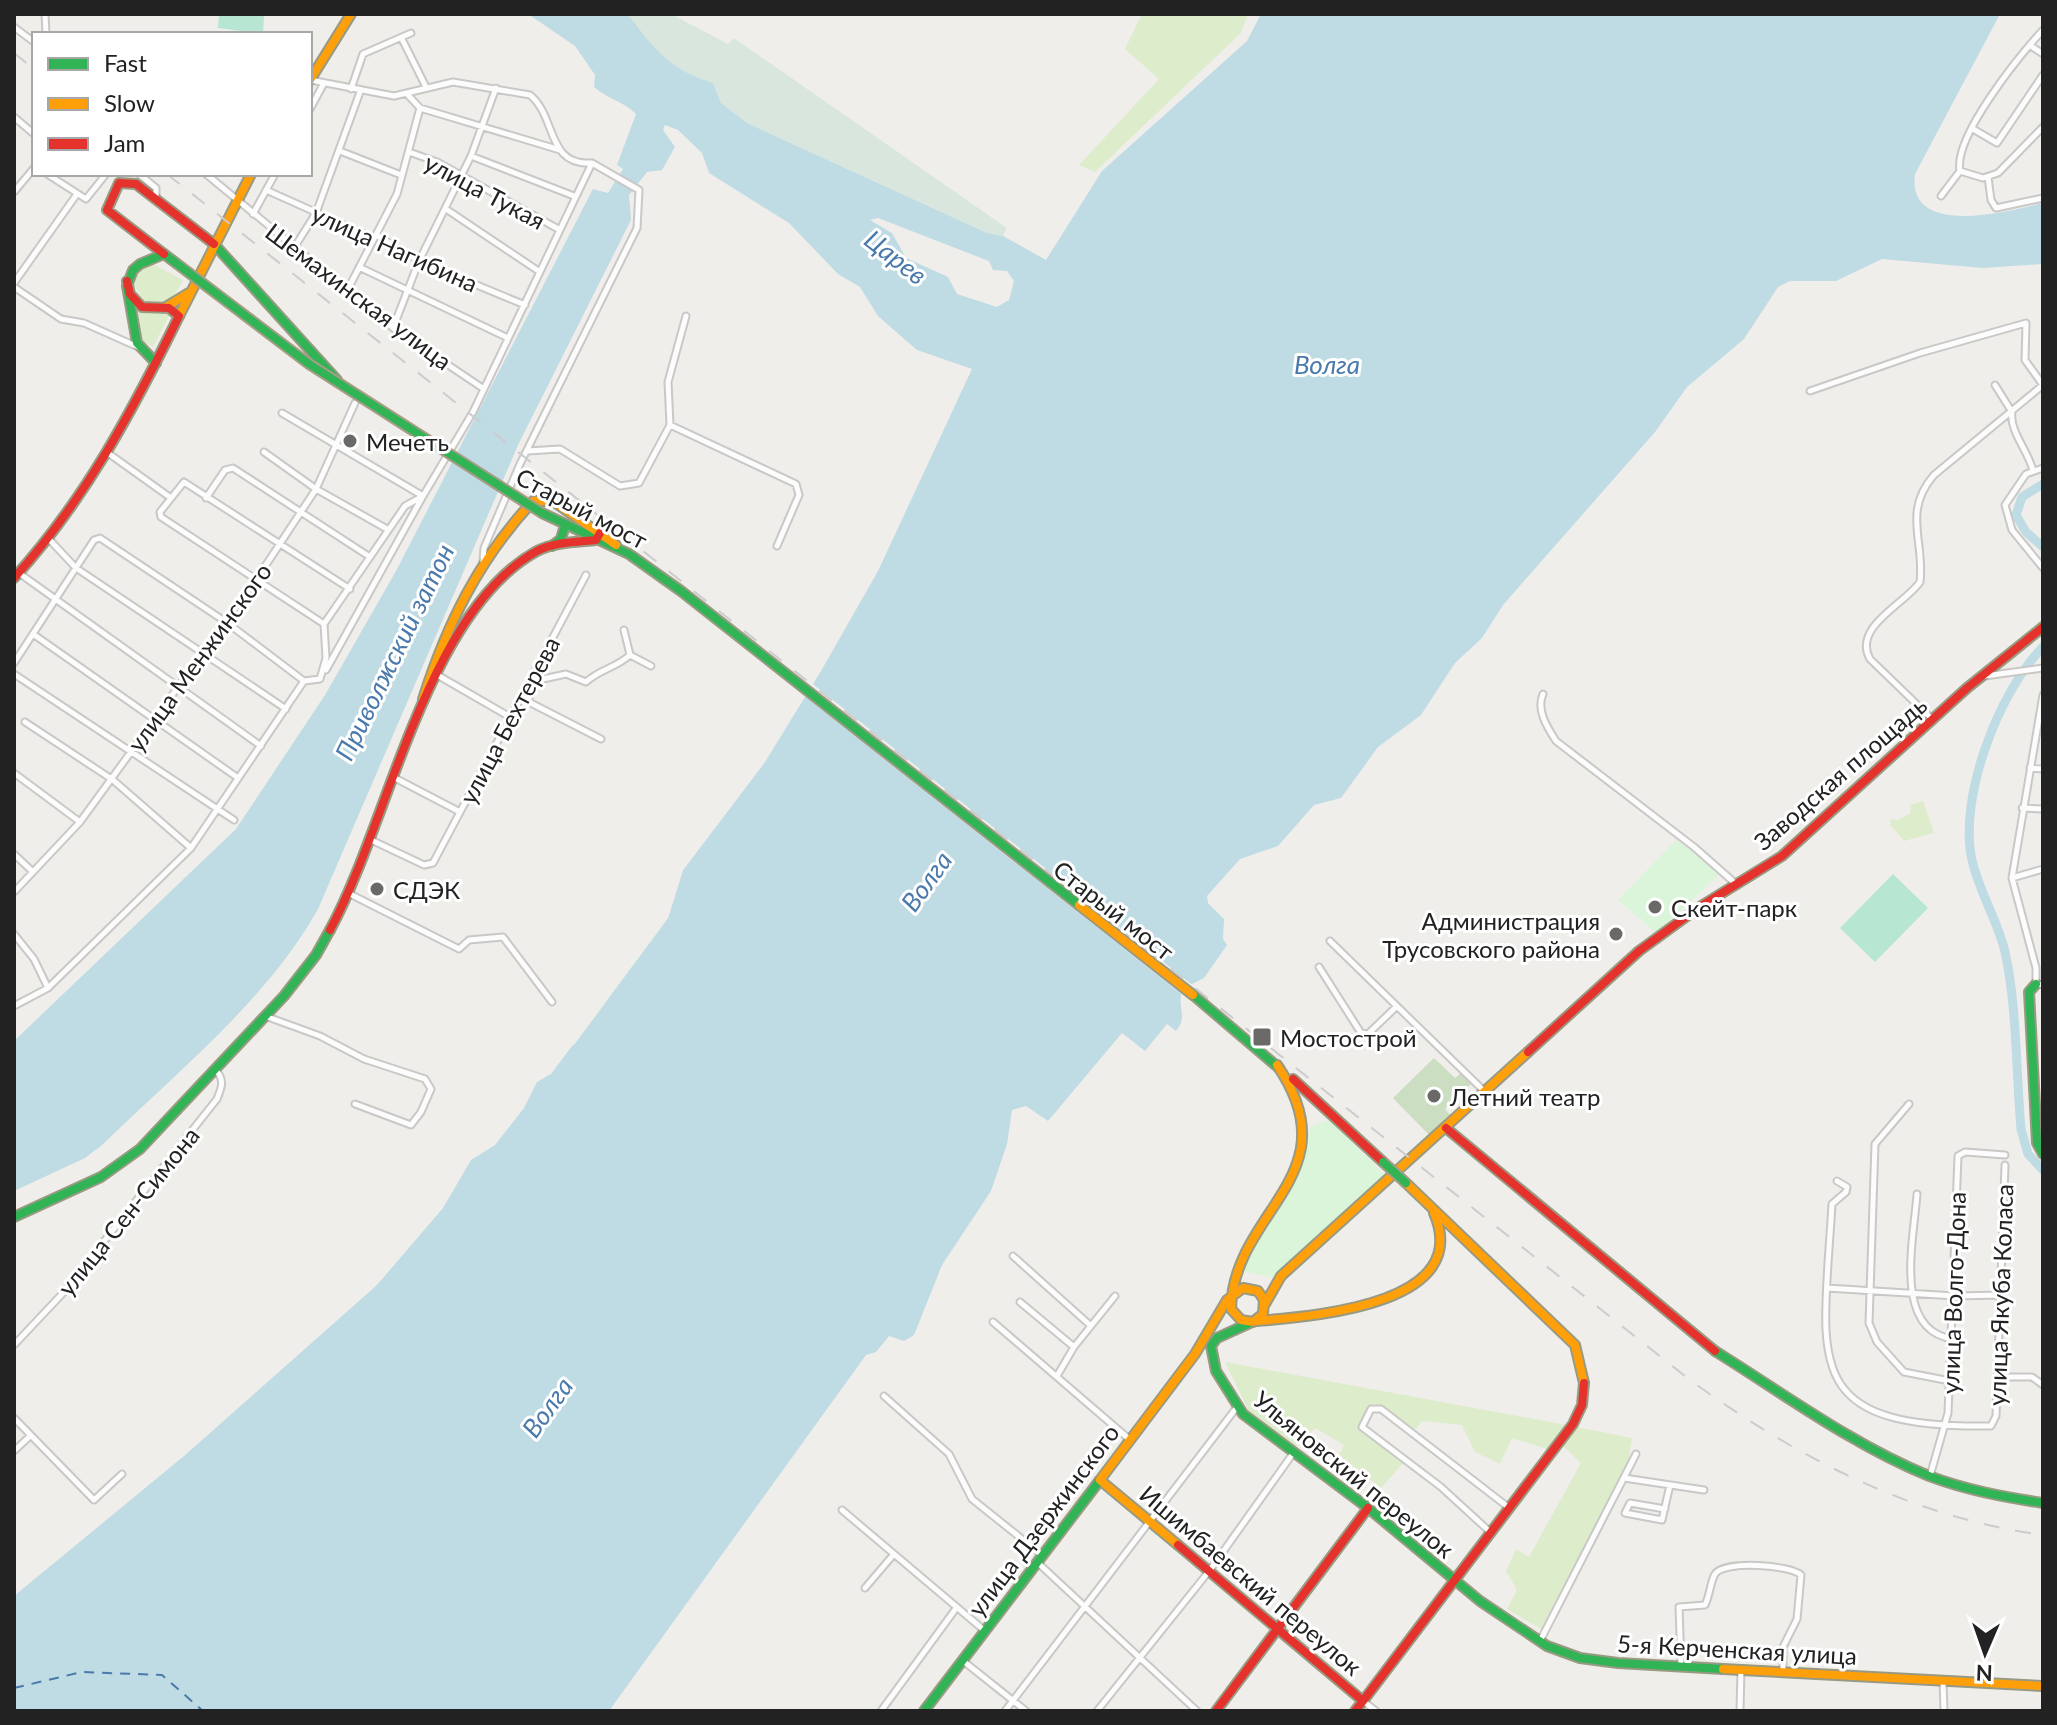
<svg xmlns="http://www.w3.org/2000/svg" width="2057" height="1725" font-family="Lato,sans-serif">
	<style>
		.grass { fill: #ddeccb }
		.forest { fill: #cbdec1 }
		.wetland { fill: #d9e6de }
		.park { fill: #daf5da }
		.pitch { fill: #b7e6d2 }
		.water { fill: #bfdbe3; fill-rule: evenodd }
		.pier { fill: #f0eeeb }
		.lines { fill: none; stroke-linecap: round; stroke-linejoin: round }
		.river { stroke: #bfdbe3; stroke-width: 9 }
		.ferry { stroke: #4a7aab; stroke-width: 2; stroke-dasharray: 10 8; stroke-linecap: butt }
		.street-casing { stroke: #c9c8c7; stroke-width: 9 }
		.fast-casing { stroke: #999a82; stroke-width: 12 }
		.slow-casing { stroke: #999a82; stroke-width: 12 }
		.jam-casing { stroke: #999a82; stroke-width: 12 }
		.street { stroke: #fdfcfc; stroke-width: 5 }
		.fast { stroke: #30b455; stroke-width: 8 }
		.slow { stroke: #ff9f0a; stroke-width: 8 }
		.jam { stroke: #e5322d; stroke-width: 8 }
		.rail { stroke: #ccc; stroke-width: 2; stroke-dasharray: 16 16; stroke-linecap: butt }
		.fast-bridge-casing { stroke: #a79c86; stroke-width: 12; stroke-linecap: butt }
		.fast-bridge { stroke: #30b455; stroke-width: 8 }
		.poi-dot { fill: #6a6968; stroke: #fff; stroke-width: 3 }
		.labels { text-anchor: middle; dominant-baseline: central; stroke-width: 6; stroke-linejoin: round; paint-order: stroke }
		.street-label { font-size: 24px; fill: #222; stroke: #fff }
		.poi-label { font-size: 24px; fill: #222; stroke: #fff; text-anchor: start }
		.water-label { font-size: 26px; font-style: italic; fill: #4a7aab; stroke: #fff }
	</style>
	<rect width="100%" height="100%" fill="#f0eeeb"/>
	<path class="grass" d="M1142,14h106l-7,19 -146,139 -16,-7 80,-86 -34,-30z
		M153,264l30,16c-8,18 -20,28 -39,21l-10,-16 5,-14z
		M131,300l10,10 29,4 -17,33 -13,-7z
		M1923,801l11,32 -30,8 -14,-16 1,-6 7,1 13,-7 -1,-8z
		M1225,1362l342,63 -20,24 -35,-11 -12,26 -25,-12 -13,-27 -40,-4 -9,11 -39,-29 -14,19 2,5 46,31 -27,30 -42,-33 5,-10 -29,-17 -19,19 -47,-36z
		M1577,1427l55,11 -4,24 -87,167 -34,-20 10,-19 -11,-19 10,-22 13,8 52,-94 -19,-18z"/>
	<path class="forest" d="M1434,1058l21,20 6,-5 10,11 -26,25 7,8 -21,20 -38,-39z"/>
	<path class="wetland" d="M628,14h43l57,30 6,-6 273,190 -4,8 -16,-3 -240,-110 -26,-20 -8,-19c-42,-12 -60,-36 -85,-70z"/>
	<path class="park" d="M1676,840l46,32 -66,61 -38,-33z
		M1329,1120l58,57 -114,101 -30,-7 63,-119 4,-25z"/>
	<path class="pitch" d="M219,14l45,2 -1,18 -45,-6z
		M1893,874l35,34 -53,54 -35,-34z"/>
	<path class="water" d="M528,14h100c25,34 43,57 85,69l8,20 26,20 240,110 16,3 43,24 56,-89 145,-130 14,-27h739l-85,160c-9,65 95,37 128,29v61l-60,4 -101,-9 -46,22h-46l-12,6 -34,52 -57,48 -32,45 -152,173 -21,33 -27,25 -34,52 -43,32 -37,51 -27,7 -36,41 -38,13 -33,37 1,7 16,16 -1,20 4,6 -23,33 -16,8 -7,9c-2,14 6,24 -5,36l-9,-7 -22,27 -23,-18 -74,88 -22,-15 -14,4 -5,34 -16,47 -49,74 -28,70 -10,6 -15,-5 -13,16 -10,3 -257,356h-595v-115l170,-140 193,-171 66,-77 28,-48 24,-15 29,-37 13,-26 14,-8 117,-156 15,-48 82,-108 56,-91 57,-100 94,-202 -55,-19 -39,-34 -18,-29 -22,-13 -49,-51 -80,-50 -7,-20 -24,-23 -13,-5 -2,5 12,17 -13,23 -15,2 -18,23 2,25 -112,223 -201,466c-50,90 -142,164 -216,236l-17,13 -71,33v-150l222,-212 89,-134 71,-124 197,-382 15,4 15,-24 -6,-4 19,-51c-13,-13 -28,-15 -42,-27l1,-12 -20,-29zM878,218l111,43 4,9 14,1 7,10 -5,19 -12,7 -40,-13 -9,-17 -42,-19 -14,-25 -22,-13z"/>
	<path class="pier" d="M809,681l386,306 -10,10 -383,-303z
		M762,760l3,2 -82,108 -15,48 -94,127 -3,-3 99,-135 10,-39z"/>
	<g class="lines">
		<path class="river" d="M2043,484l-21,13 -6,18 10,17 17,15
			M2043,647c-44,44 -85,151 -71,213 7,32 26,61 33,92 12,53 11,122 16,177l7,25 15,16"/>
		<path class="ferry" d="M14,1688l68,-16 80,3 41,36"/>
		<defs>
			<path id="street" d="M45,14l1,20
				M14,27l20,15
				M402,39l24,48
				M2031,46l12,8
				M310,80l84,16 59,-14 77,13c27,22 16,71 62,68
				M351,89l12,-35 48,-21
				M420,108l140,42
				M310,109l14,-26
				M14,117l20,17
				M1973,129l24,14 46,-68
				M340,151l61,24
				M409,152l28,10 123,68
				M471,156l103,40
				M1960,171c-7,-34 60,-116 83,-141
				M47,174l39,25 20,-25
				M139,174l17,14v10
				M206,174l187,154 91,61
				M1988,177l3,23 5,8 47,-10
				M266,190l105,47 7,-1 41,25 106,44
				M14,192l20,-24
				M1941,196l19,-25 23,7 15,-5 45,-46
				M446,209l94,63
				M253,214l22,-40
				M294,248l22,-35 44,-121
				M359,267l149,71
				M14,283l63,-89
				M14,287l47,32 23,4 54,24
				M348,289l49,-95 23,-86 -13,-14
				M393,328l26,-67 52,-105 25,-68
				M1995,385l17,27c-3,19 17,40 21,59
				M1810,391l110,-38 106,-30 -1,37 18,25 -109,90c-32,37 -9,66 -14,107 -15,22 -68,45 -50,77l62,60
				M282,413l141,83 -97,174
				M670,425l126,59 3,11 -22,51
				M528,451l32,-2 60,37 19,-3 31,-58 -2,-43 18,-66
				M264,452l52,37 71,40
				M108,453l63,45
				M2043,468l-17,6 -21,31 7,25 31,38
				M206,498l19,-28 8,-2 137,89
				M48,538l28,30 210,141
				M483,561l1,-13 36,-84 117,-236 2,-38 -47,-27
				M19,573l242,173
				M324,624l-163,-107 -1,-5 24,-30 166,107
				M624,630l6,25
				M33,634l205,144
				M14,663l80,-123 6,-2 126,84 78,59
				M14,674l220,146
				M533,675l10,4 23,-5 20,8c14,-13 30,-14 44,-27l21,11
				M439,676l71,41
				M1985,676l58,-8
				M1543,694c-7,16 4,33 13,47l138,106 42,37
				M2043,695l-31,183 24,90v16l7,1
				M521,698l80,41
				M527,701l13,-22
				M25,722l88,58 78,68
				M2030,768l13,1
				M14,773l66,49
				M393,777l67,35
				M2022,808l21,1
				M369,839l55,26 9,-2 153,-288
				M14,854l19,18
				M2012,878l31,-9
				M14,892l66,-70 178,-245 58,-88 39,-86
				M348,893l111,56 10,-9 34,-3 49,65
				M14,934l20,25 14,29
				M1330,941l154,150
				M1319,967l42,66 7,1 28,-27
				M14,1006l34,-18 143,-140 113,-167 16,-2 6,-21 -2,-34 81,-118 18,-10 50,-84 119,-249
				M265,1016l55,20 44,23 61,20 6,10 -10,23 -10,13 -56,-21
				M1909,1104l-34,40 -6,179 8,19 27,30 46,9
				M1837,1181l10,6 -1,5 -14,12c-9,156 -35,225 159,222l5,-10 9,-251
				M1917,1194c-3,44 -25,137 36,145
				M1013,1256l78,70
				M1827,1288l128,8 46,-1
				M1020,1302l54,45
				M993,1322l136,117
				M14,1345l49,-52 154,-194c5,-12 8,-19 -2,-30
				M1057,1376l17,-29 41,-51
				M1998,1377h34l11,8
				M884,1396l65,58 23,45 70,56
				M14,1418l80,82 28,-26
				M14,1451l16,-15
				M1930,1476l18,-63 10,-257 7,-4 40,3
				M1624,1478l80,12
				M1665,1509l-35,-6 -5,10 37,7 8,-35
				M842,1510l143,121
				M1489,1531l-48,-44 -79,-60 9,-18h10l127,98
				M1037,1562l160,149
				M865,1588l29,-34
				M1540,1641l96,-187
				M962,1660l64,51
				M1681,1666l-2,-59 26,-2c5,-10 5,-22 10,-31 9,-14 76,-9 86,1l-4,44 -14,28v25
				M1943,1681l1,30
				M1363,1701l13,10
				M881,1711l76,-104
				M1005,1711l232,-304
				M1097,1711l113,-141 84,-118
				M1740,1711l1,-42"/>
			<path id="fast" d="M214,244l123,136
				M156,363l-19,-20 -10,-57 6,-16 7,-6 24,-10 12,9
				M542,513l87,41 52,37 398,314
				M552,546l9,-7 4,-14
				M2036,984l-7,8 8,151 6,11
				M1192,994l87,74
				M14,1217l87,-40 39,-28 144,-153 32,-41 14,-25
				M1252,1322l-35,16 -6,8 5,25 27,43 125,94 112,93 67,45 33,12 38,5 105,6
				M1715,1351c69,43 138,94 214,125 37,14 75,21 114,27
				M924,1711l176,-231"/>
			<path id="slow" d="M310,80l41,-66
				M166,307l23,-14
				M179,316l72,-142
				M423,699c24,-75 56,-140 110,-198h20l63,44
				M1079,905l114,90
				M1406,1183l169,162 9,38
				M1265,1304l16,-28 247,-224
				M1257,1321c57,-5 217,-16 177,-108
				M1178,1545l-78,-65 95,-126 32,-54 16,-12 15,3 6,9 -1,14 -10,8 -12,-2 -10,-11c2,-99 122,-133 46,-244
				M1723,1669l320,17"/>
			<path id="jam" d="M164,254l-57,-44 12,-27 17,1 78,60
				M14,578c71,-78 119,-168 165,-262l-10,-8 -27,-1 -12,-13 -3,-13
				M330,930c59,-108 96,-318 207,-379 17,-9 40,-9 59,-11l4,-7
				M1528,1052l111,-101 59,-43 84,-52 185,-168 76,-61
				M1293,1079l90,83
				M1446,1128l269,223
				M1178,1545l185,156 210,-277 9,-19 2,-22
				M1216,1711l152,-203
				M1355,1711l8,-10"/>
		</defs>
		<use href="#street" class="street-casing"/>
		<use href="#fast" class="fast-casing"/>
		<use href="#slow" class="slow-casing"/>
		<use href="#jam" class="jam-casing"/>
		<use href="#street" class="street"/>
		<use href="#fast" class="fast"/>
		<use href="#slow" class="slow"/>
		<use href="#jam" class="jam"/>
		<path class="rail" d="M14,53l20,16
			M167,174l1523,1206c106,77 221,137 353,155"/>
		<defs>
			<path id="fast-bridge" d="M176,263l133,101 233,149
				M1383,1162l23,21"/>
		</defs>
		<use href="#fast-bridge" class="fast-bridge-casing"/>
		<use href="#fast-bridge" class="fast-bridge"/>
	</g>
	<g class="poi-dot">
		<circle cx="350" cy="441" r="8"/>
		<circle cx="377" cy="889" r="8"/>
		<circle cx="1655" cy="907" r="8"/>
		<circle cx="1616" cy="934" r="8"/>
		<rect x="1252" y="1027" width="20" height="20" rx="4"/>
		<circle cx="1434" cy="1096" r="8"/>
	</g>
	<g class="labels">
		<g class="street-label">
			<text transform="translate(485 191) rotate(28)">улица Тукая</text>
			<text transform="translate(395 248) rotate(24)">улица Нагибина</text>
			<text transform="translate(359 296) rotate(37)">Шемахинская улица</text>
			<text transform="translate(582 508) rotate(28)">Старый мост</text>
			<text transform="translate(199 657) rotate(-54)">улица Менжинского</text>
			<text transform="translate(509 720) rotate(-62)">улица Бехтерева</text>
			<text transform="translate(1840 773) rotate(-41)">Заводская площадь</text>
			<text transform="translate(1114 910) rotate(38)">Старый мост</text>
			<text transform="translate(128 1211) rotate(-51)">улица Сен-Симона</text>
			<text transform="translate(1953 1293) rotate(-88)">улица Волго-Дона</text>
			<text transform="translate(2000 1295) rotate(-88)">улица Якуба Коласа</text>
			<text transform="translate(1354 1474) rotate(39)">Ульяновский переулок</text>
			<text transform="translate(1043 1520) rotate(-53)">улица Дзержинского</text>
			<text transform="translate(1251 1580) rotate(40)">Ишимбаевский переулок</text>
			<text transform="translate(1737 1649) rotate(3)">5-я Керченская улица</text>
		</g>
		<g class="poi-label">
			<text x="366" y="441">Мечеть</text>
			<text x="393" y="889">СДЭК</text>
			<text x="1671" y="907">Скейт-парк</text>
			<text x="1600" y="920" text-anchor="end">Администрация<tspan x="1600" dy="28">Трусовского района</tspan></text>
			<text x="1280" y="1037">Мостострой</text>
			<text x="1450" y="1096">Летний театр</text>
		</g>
		<g class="water-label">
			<text transform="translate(896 257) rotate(38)">Царев</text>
			<text x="1327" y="364">Волга</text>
			<text transform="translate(394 652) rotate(-64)">Приволжский затон</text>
			<text transform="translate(926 881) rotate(-54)">Волга</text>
			<text transform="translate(547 1407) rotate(-54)">Волга</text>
		</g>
	</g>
	<rect width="2057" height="1725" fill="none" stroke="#222222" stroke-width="32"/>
	<rect x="32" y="32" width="280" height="144" fill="#ffffff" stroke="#a7a7a7" stroke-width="2"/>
	<rect x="48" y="58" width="40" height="12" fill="#30b455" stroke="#a7a7a7" stroke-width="2"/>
	<text x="104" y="72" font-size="24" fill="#222222">Fast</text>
	<rect x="48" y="98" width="40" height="12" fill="#ff9f0a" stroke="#a7a7a7" stroke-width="2"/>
	<text x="104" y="112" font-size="24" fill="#222222">Slow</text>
	<rect x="48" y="138" width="40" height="12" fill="#e5322d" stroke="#a7a7a7" stroke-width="2"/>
	<text x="104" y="152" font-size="24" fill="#222222">Jam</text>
	<g transform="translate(1985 1653) rotate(182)" stroke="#ffffff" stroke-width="6" paint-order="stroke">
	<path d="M0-6L14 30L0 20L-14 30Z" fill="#222222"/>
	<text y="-12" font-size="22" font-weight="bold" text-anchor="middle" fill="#222222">N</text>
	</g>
</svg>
